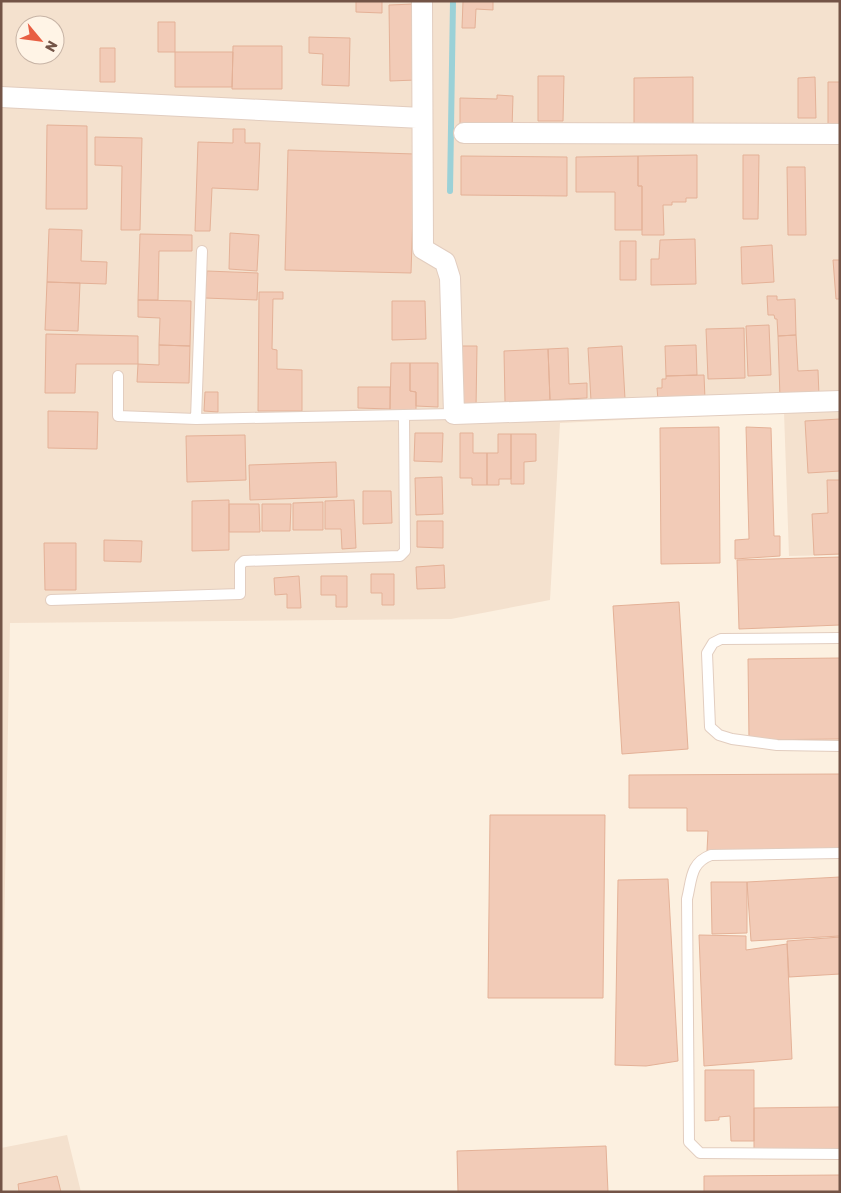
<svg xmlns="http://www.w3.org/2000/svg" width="841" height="1193" font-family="Rubik,sans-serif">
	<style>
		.residential { fill: #f4e1ce; fill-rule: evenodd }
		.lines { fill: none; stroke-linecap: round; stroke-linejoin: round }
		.stream { stroke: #9bd1d7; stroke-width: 6 }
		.building { fill: #f2cbb7; stroke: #e4b197 }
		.service-casing { stroke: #e2cdbf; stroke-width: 12 }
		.minor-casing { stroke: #e2cdbf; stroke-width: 22 }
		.service { stroke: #fff; stroke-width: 10 }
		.minor { stroke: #fff; stroke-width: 20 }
	</style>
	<rect width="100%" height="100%" fill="#fcf0e0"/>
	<path class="residential" d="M1,1h839v554l-51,1 -5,-144 -224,11 -10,177 -99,19 -441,4 -9,468zM25,25h30v30h-30z
		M67,1135l14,57h-80v-44z"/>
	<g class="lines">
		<path class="stream" d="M450,191l3,-190"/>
	</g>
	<path class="building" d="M356,1h26v12l-26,-1z
		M463,1h30v9l-17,-1 -1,19h-13z
		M414,4l2,76 -26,1 -1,-76z
		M158,22h17v30h-17z
		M309,37l41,1 -1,48 -27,-1 1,-31 -14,-1z
		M233,46h49v43h-50z
		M100,48h15v34h-15z
		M175,52h58l-1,35h-57z
		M538,76h26l-1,45h-25z
		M693,77v49h-59v-48z
		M815,77l1,41h-18v-40z
		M828,82h12v44l-12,-1z
		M497,95l16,1 -1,33 -52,-1v-30l37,1z
		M47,125l40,1v83h-41z
		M233,129h12v14h15l-2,47 -46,-2 -2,43h-15l3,-89 35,1z
		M95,137l47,1 -2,92h-19l1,-64 -27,-1z
		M288,150l127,4 -4,119 -126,-3z
		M697,155v43h-11v4h-14v3h-9l1,30h-22v-49h-4v-30z
		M743,155h16l-1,64h-15z
		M461,156l106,1v39l-106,-1z
		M638,156v30h4v44h-27v-38h-39v-35z
		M787,167h18l1,68h-18z
		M49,229l33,1 -1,31 26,1 -1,22 -59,-2z
		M230,233l29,2 -2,36 -28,-2z
		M140,234l52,1v16h-33l-1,49h-20z
		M695,239l1,45 -45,1v-26h8l1,-19z
		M620,241h16v39h-16z
		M772,245l2,37 -32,2 -1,-37z
		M833,260h7v39h-4z
		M207,271l51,2 -1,27 -52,-2z
		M47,282l33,1 -2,48 -33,-1z
		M259,292h24v7h-10l-1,50 5,1v19l25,1v41h-44z
		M767,296h10v4l18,-1 1,36 -18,1 -1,-17h-2l-1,-4h-6z
		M138,300l53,1 -1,45 -31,-1 1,-27 -22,-1z
		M392,301h33l1,38 -34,1z
		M769,325l2,50 -23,1 -2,-50z
		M744,328l1,50 -37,1 -2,-50z
		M46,334l92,2v28h-62l-1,29h-30z
		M796,335l2,36 20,-1 1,26 -39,2 -2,-62z
		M159,345l31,1 -1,37 -52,-1 1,-18 21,1z
		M696,345l1,30 -31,1 -1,-30z
		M461,346h16l-1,62 -16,-1z
		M622,346l3,53 -34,2 -3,-53z
		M568,348l1,36 18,-1v15l-37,2 -2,-51z
		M548,349l2,51 -45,2 -1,-51z
		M391,363h19v28l6,1v20l-26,-1z
		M410,363h28v44l-22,-1v-14l-6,-1z
		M704,375l1,24 -47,1 -1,-12h5v-9h4v-3z
		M358,387h32v22l-32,-1z
		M205,392h13v20l-14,-1z
		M48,411l50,1 -1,37 -49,-1z
		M840,419v52l-32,2 -3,-52z
		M719,427l1,136 -59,1 -1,-136z
		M746,427l25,1 3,108h6v20l-45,3v-19l14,-1z
		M415,433h28l-1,29 -28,-1z
		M460,433h13v20h14v32h-15v-7h-12z
		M498,434h13v45h-12v6h-12v-32h11z
		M511,434h25v27l-12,1v22h-13z
		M245,435l1,45 -59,2 -1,-46z
		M336,462l1,35 -87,3 -1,-35z
		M442,477l1,37 -27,1 -1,-37z
		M827,480h13v74l-26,1 -2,-41 16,-1z
		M363,491h28l1,32 -29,1z
		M229,500v50l-37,1v-50z
		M354,500l2,48 -14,1 -1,-20h-16v-28z
		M323,502v28h-30v-27z
		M229,504h30l1,28h-31z
		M262,504h29l-1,27h-28z
		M417,521h26v27l-26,-1z
		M104,540l38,1 -1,21 -37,-1z
		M44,543h32v47h-31z
		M840,557v68l-101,4 -2,-69z
		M444,565l1,23 -28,1 -1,-22z
		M371,574h23v31h-12v-12h-11z
		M299,576l2,32h-14v-14l-12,1 -1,-17z
		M321,576h26v31h-11v-12h-15z
		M679,602l9,147 -66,5 -9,-148z
		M840,658v81l-91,1 -1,-81z
		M840,774v76l-133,1 1,-20h-21v-23h-58v-33z
		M490,815h115l-2,183h-115z
		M840,877v59l-89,5 -4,-59z
		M668,879l10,182 -32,5 -31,-1 3,-185z
		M711,882h36v51l-35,1z
		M699,935l47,1v14l41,-6 5,115 -88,7z
		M840,937v37l-51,3 -2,-36z
		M705,1070h49v71h-23l-1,-25 -11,1v3l-14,1z
		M840,1107v43h-86v-42z
		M606,1146l2,46h-150l-1,-41z
		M840,1175v17h-136v-16z
		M57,1176l4,16h-42l-1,-8z"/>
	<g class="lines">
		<defs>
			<path id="service" d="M118,376v40l78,3 258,-5
				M196,419l6,-168
				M51,600l189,-6v-29l4,-4 156,-5 5,-5 -1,-135
				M840,638l-119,1 -8,4 -6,10 3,74 9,8 13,4 45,6 63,1
				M840,853l-129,2c-21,8 -19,24 -24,44l2,243 11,11 140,1"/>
			<path id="minor" d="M422,1l1,248 22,13 5,16 4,136 386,-13
				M1,97l421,21
				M464,133l376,1"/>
		</defs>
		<use href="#service" class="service-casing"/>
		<use href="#minor" class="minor-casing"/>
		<use href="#service" class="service"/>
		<use href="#minor" class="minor"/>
	</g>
	<rect width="841" height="1193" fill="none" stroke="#735447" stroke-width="5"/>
	<g transform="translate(40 40) rotate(119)"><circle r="24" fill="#fff4e6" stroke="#c7b4a6"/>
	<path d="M0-4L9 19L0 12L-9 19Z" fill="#e85f43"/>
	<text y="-8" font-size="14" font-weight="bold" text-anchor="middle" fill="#735447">N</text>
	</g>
</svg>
